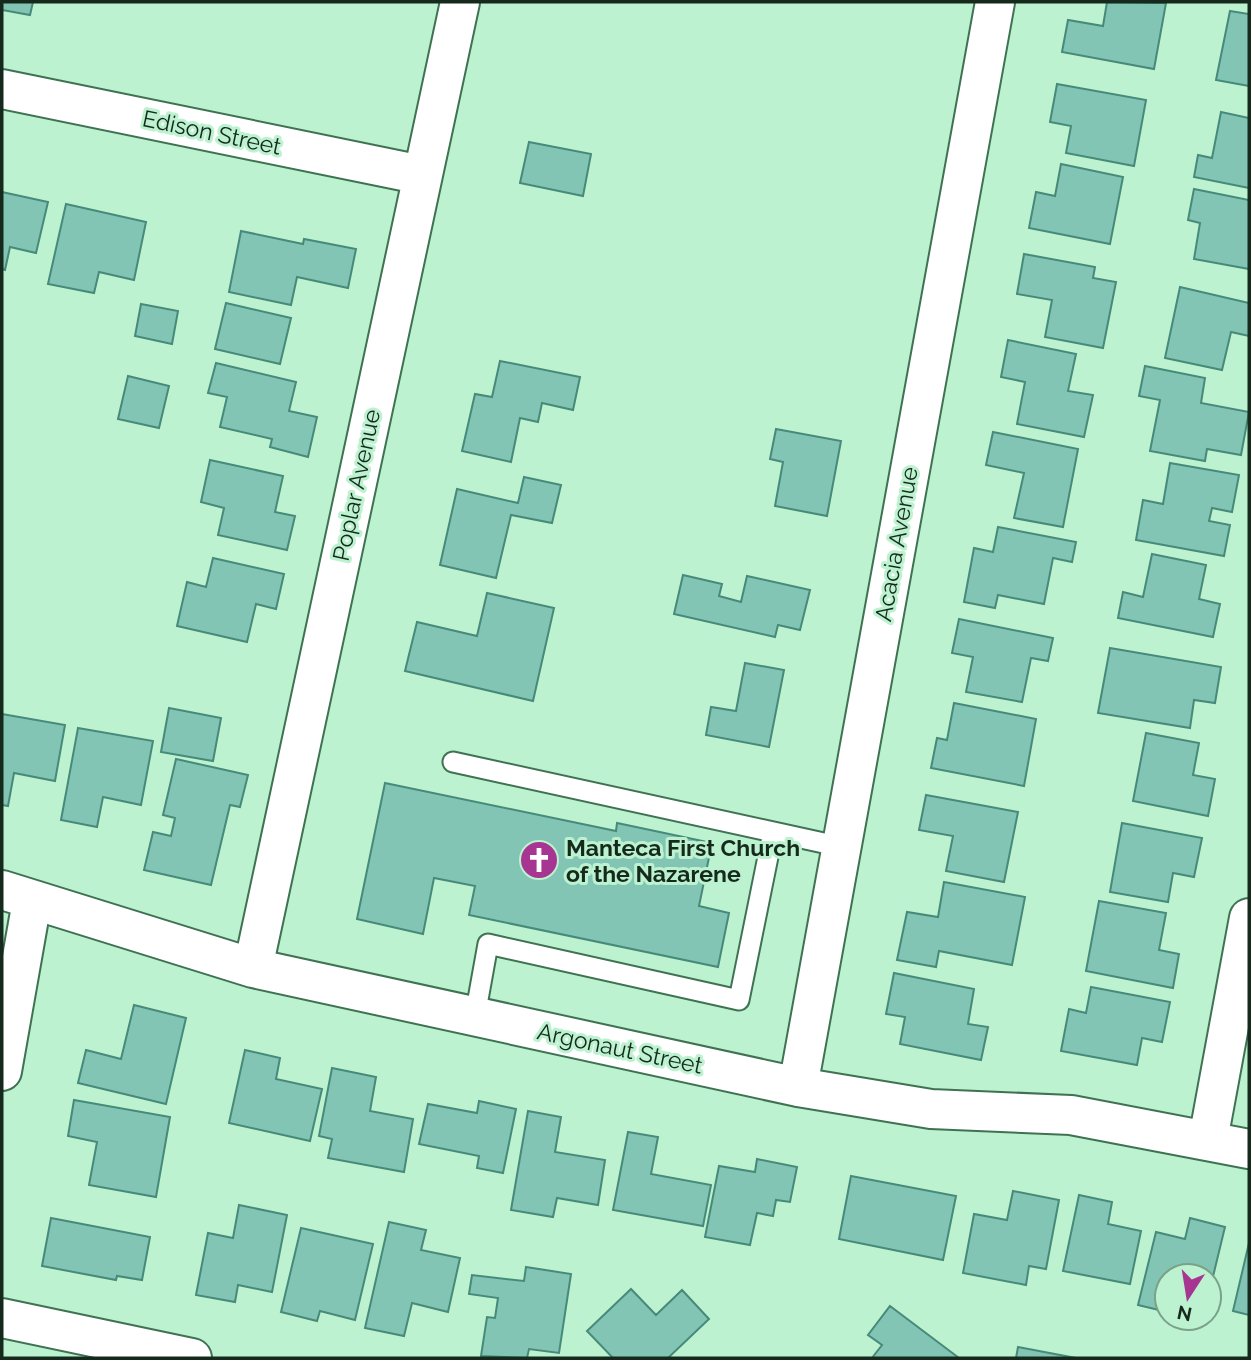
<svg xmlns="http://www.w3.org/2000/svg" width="1251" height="1360" font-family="Raleway,sans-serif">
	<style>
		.building { fill: #82c5b4; stroke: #478a7a; stroke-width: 2 }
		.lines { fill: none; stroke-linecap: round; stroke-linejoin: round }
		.service-casing { stroke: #3f7253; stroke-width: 23 }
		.minor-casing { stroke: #3f7253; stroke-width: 42 }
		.service { stroke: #fff; stroke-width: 19 }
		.minor { stroke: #fff; stroke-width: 38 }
		.labels { text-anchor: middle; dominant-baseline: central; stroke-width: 6; stroke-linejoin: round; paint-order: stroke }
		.street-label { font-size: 23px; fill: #152a1d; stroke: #bcf2cf }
		.poi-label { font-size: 23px; font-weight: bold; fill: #152a1d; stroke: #bcf2cf; text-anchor: start }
	</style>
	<rect width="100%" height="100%" fill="#bcf2cf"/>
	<path class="building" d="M2,2h31l-3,13 -28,-5z
		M1107,2l59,1 -12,66 -92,-17 6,-32 35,6z
		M1230,11l19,3v72l-33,-6z
		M1057,84l89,16 -12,66 -68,-13 5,-27 -21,-4z
		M1221,112l28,6v70l-55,-11 4,-22 14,3z
		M529,142l62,12 -8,42 -63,-13z
		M1061,164l62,13 -13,67 -81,-16 7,-36 19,4z
		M1194,189l55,11v69l-55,-10 6,-36 -12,-3z
		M2,192l46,10 -12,51 -26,-6 -5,23 -3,-1z
		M66,204l80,18 -12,58 -35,-8 -5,21 -46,-9z
		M241,231l62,13 1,-5 52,10 -8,39 -51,-11 -6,28 -62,-13z
		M1024,254l71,13 -2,11 23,4 -13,66 -58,-11 7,-37 -35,-6z
		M1180,287l69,16v33l-18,-4 -9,38 -57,-12z
		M226,303l65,15 -11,46 -65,-15z
		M141,304l37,7 -6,33 -37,-8z
		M1008,340l68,14 -8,37 25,4 -9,42 -67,-13 8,-42 -24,-5z
		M500,361l80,16 -7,33 -31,-7 -4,19 -18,-4 -9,44 -49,-11 13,-57 17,3z
		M216,363l80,19 -7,29 28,6 -9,40 -38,-10 2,-8 -52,-12 7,-30 -19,-4z
		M1145,366l60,12 -4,25 48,9 -8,43 -34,-6 -2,12 -55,-10 10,-51 -21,-4z
		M128,376l41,10 -10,42 -41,-9z
		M776,429l65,12 -14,75 -52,-10 8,-44 -13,-3z
		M993,432l85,17 -15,78 -49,-9 10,-45 -38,-8z
		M210,460l73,16 -8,36 20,4 -8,34 -69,-15 6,-27 -23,-6z
		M1170,463l69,12 -7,37 -20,-4 -3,13 21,4 -6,31 -88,-16 7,-40 20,4z
		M524,477l37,8 -9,38 -41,-8 -15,63 -56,-13 17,-76 61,14z
		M998,527l78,15 -4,20 -19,-4 -9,46 -46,-9 -3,13 -31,-6 10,-54 19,4z
		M1152,554l54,11 -7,34 21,5 -7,33 -95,-19 5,-26 20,5z
		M213,558l71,16 -8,35 -20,-5 -9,38 -70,-16 10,-44 19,5z
		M683,575l39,9 -3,12 22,6 6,-26 63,14 -10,40 -22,-5 -3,12 -101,-23z
		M487,593l67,15 -21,93 -128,-30 12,-49 60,14z
		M959,619l94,19 -5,23 -17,-3 -9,44 -56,-10 7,-35 -21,-4z
		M1110,648l111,19 -6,36 -21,-3 -4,28 -92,-15z
		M745,663l39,7 -15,77 -63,-12 5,-28 25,4z
		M954,703l82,16 -12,67 -93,-18 6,-30 10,2z
		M169,708l52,10 -8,43 -52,-9z
		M2,714l63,11 -10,56 -41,-8 -6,33 -6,-1z
		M78,728l75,13 -12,64 -38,-8 -6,30 -36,-7z
		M1146,733l53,10 -6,32 22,4 -7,37 -75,-15z
		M176,759l72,16 -8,32 -10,-2 -19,80 -67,-15 9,-38 18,4 4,-18 -12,-3z
		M385,783l231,48 1,-8 95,20 -13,63 30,7 -11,54 -249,-52 6,-29 -41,-8 -11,56 -66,-15z
		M926,795l92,17 -14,70 -58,-11 7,-35 -34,-6z
		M1122,823l80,15 -8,39 -21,-4 -5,29 -58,-10z
		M944,882l81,15 -13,68 -73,-14 -3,16 -39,-7 10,-48 31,5z
		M1099,901l67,12 -7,37 20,4 -6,34 -87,-17z
		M894,973l80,16 -6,35 20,3 -7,33 -81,-16 5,-27 -19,-3z
		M1091,987l79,15 -8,40 -20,-4 -5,27 -76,-14 8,-42 17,4z
		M134,1005l52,13 -20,86 -88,-21 8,-33 35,9z
		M245,1050l35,8 -4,21 46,10 -12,52 -81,-18z
		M332,1068l44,9 -6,34 43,8 -9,53 -76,-14 4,-19 -13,-3z
		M74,1100l96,17 -14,80 -67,-12 8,-43 -29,-6z
		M479,1101l37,8 -13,64 -26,-5 2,-12 -60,-12 9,-40 49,9z
		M528,1111l33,6 -6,35 50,8 -7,45 -41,-7 -4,19 -42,-7z
		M628,1132l30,5 -7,37 60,11 -8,41 -90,-16z
		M757,1159l40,8 -7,35 -14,-2 -3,16 -16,-3 -7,32 -45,-8 14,-71 36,6z
		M851,1176l105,20 -13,64 -104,-21z
		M1013,1191l46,9 -13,69 -17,-3 -3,19 -63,-12 11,-59 33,6z
		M1079,1195l33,7 -4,22 33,7 -11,53 -67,-13z
		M239,1205l48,10 -15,77 -34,-7 -3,17 -39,-7 12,-62 25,5z
		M51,1218l99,19 -8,43 -25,-4 -1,4 -74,-14z
		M1190,1218l35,9 -16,66v-17h-42v36l-29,-7 18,-73 29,7z
		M389,1222l37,8 -5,20 39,8 -12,54 -36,-9 -8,33 -39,-8z
		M301,1228l72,16 -18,76 -35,-9 -3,10 -36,-9z
		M1249,1243v72l-16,-4z
		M526,1267l45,7 -12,79 -30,-4 -2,9 -46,-2 6,-39 8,1 3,-20 -29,-4 3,-19 52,6z
		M631,1289l25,26 26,-25 27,29 -41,39h-55l-26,-27z
		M890,1306l69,52h-87l10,-13 -14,-10z
		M1018,1347l58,11h-60z"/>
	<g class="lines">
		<defs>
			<path id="service" d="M453,762l389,85
				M475,1016l13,-72 251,56 34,-168"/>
			<path id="minor" d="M2,89l420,86
				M2,890l251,78 545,119 133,22 140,6 178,34
				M253,968l207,-966
				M2,1071l30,-170
				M798,1087l197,-1085
				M1208,1140l41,-222
				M2,1318l190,40"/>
		</defs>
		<use href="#service" class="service-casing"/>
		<use href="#minor" class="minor-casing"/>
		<use href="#service" class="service"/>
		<use href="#minor" class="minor"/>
	</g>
	<defs>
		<symbol id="church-disc" viewBox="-11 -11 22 22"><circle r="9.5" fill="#a63692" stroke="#bcf2cf"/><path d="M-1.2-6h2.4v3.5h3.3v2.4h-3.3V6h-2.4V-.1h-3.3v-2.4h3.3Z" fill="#fff"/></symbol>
	</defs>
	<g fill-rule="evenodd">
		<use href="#church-disc" x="517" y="838" width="44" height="44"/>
	</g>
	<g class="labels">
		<g class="street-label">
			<text transform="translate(212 132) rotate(12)">Edison Street</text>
			<text transform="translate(356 485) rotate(-78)">Poplar Avenue</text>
			<text transform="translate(896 544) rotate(-80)">Acacia Avenue</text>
			<text transform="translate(620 1048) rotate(12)">Argonaut Street</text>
		</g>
		<g class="poi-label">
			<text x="566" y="847">Manteca First Church<tspan x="566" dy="26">of the Nazarene</tspan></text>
		</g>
	</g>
	<rect width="1251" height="1360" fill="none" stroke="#152a1d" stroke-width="7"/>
	<g transform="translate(1188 1297) rotate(192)"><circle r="33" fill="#bcf2cf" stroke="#79a288" stroke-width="2"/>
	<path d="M0-5L12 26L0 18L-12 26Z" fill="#a63692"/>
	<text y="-10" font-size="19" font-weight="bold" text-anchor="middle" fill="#152a1d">N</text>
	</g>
</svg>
